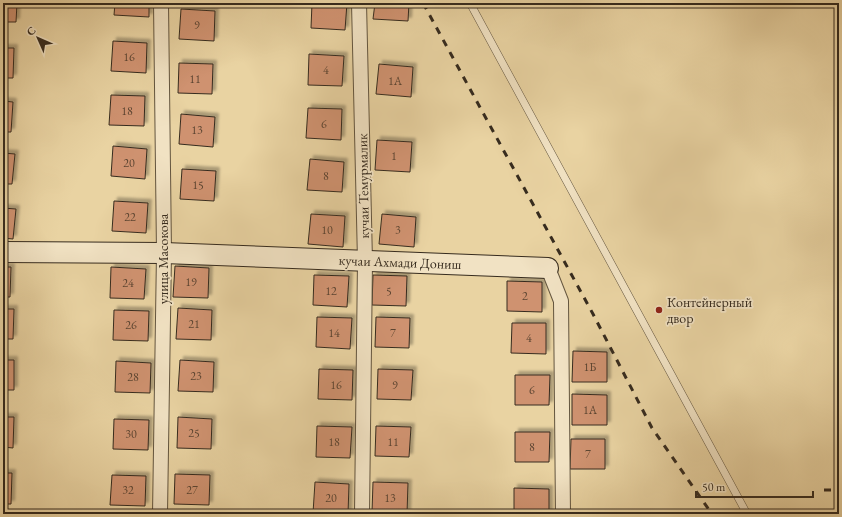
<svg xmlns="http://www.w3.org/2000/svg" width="842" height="517" font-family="'EB Garamond',serif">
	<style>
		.building { fill: #cf9270; stroke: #362b1e; filter: url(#shadow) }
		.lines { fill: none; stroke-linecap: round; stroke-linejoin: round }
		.lane-casing { stroke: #63553f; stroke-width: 8 }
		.street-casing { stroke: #63553f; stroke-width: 16 }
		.secondary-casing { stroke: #362b1e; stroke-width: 22 }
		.lane { stroke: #f1e2c3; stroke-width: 7 }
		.street { stroke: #f1e2c3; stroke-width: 14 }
		.secondary { stroke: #f1e2c3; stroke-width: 20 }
		.rail { stroke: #362b1e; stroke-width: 3; stroke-dasharray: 7 7; stroke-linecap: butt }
		.poi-dot { fill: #8f2418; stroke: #f1e2c3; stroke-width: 1.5 }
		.labels { text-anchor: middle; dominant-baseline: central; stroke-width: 3.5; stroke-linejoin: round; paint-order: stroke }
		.number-label { font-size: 12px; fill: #5c4532 }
		.street-label { font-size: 14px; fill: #362b1e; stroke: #f1e2c3 }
		.poi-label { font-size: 14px; fill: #362b1e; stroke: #f1e2c3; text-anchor: start }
	</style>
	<defs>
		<filter id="shadow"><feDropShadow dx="3.5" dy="-3.5" stdDeviation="1" flood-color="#0004"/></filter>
	</defs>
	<rect width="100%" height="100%" fill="#e9d3a2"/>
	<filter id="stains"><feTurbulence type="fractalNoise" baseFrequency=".005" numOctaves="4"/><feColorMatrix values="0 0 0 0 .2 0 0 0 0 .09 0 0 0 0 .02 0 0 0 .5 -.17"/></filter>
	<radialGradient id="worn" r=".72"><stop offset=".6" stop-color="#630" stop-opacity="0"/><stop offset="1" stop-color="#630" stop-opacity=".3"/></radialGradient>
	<path class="building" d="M3,3h14l-1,19h-13z
		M115,3h34v14l-35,-2z
		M312,3h35l-2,27 -34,-2z
		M375,3h34l-1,18 -35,-2z
		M181,9l34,2 -1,30 -35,-2z
		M113,41l34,2 -1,30 -35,-2z
		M3,48h11l-1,30h-10z
		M309,54l35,2 -2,30 -34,-1z
		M179,63l34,1 -1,30 -34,-1z
		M379,64l34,3 -2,30 -35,-3z
		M111,95l34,1 -1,30 -35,-1z
		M3,101l10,1 -2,30h-8z
		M308,108l34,1 -1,31 -35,-2z
		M181,114l34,3 -2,30 -34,-3z
		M377,140l35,2 -2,30 -35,-2z
		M113,146l34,3 -2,30 -34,-3z
		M3,153l12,1 -3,30h-9z
		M310,159l34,3 -2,30 -35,-2z
		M182,169l34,2 -2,30 -34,-2z
		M114,201l34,2 -2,30 -34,-2z
		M3,208l13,1 -3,30 -10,-1z
		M311,214l34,2 -2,31 -35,-3z
		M382,214l34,3 -2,30 -35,-3z
		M175,266l34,2 -1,30 -35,-1z
		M3,267h8l-1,30h-7z
		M111,267l35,2 -2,30 -34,-1z
		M314,275l35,1 -2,31 -34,-2z
		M373,275l34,1 -1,30 -34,-1z
		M507,281l35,1v30l-35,-1z
		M178,308l34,2 -1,30 -35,-1z
		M3,309h11l-1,30h-10z
		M114,310l35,1 -1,30 -35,-1z
		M317,317l35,1 -2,31 -34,-2z
		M376,317l34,1 -1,30 -34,-1z
		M512,323h34v31l-35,-1z
		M573,351l34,1v30h-35z
		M3,360h11v30h-11z
		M180,360l34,2 -1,30 -35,-1z
		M116,361l35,2 -1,30 -35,-1z
		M319,369l34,1 -1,30 -34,-1z
		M378,369l35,1 -2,30 -34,-1z
		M515,375h35l-1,30h-34z
		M572,394l35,1v30h-35z
		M3,417h11l-1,31 -10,-1z
		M178,417l34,2 -1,30 -34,-1z
		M114,419l35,1 -1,30 -35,-1z
		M317,426l35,1 -2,31 -34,-1z
		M376,426l35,1 -2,30 -34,-1z
		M515,432h35l-1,30h-34z
		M571,439h34v30h-35z
		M3,473h9l-1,31h-8z
		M175,474l35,1 -1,30 -35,-1z
		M112,475l34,1 -1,30 -35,-1z
		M315,482l34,2 -1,30 -35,-1z
		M373,482l35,1 -1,31 -35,-2z
		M514,488l35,1v25h-35z"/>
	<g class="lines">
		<defs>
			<path id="lane" d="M470,3l277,511"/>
			<path id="street" d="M359,3l6,258 -3,253
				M548,268l13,33 2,213
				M160,514l4,-261 -3,-250"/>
			<path id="secondary" d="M3,252l161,1 384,15"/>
		</defs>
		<use href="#lane" class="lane-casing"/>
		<use href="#street" class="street-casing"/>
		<use href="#secondary" class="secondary-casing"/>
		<use href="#lane" class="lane"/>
		<use href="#street" class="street"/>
		<use href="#secondary" class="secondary"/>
		<path class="rail" d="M423,3l170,311 59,114 60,86
			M824,490h15"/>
	</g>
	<circle class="poi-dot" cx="659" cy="310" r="4"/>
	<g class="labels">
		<g class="number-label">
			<text x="197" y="25">9</text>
			<text x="129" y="57">16</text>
			<text x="326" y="70">4</text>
			<text x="195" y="79">11</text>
			<text x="395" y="81">1А</text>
			<text x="127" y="111">18</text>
			<text x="324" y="124">6</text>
			<text x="197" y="130">13</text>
			<text x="394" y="156">1</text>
			<text x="129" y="163">20</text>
			<text x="326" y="176">8</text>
			<text x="198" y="185">15</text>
			<text x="130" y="217">22</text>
			<text x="327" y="230">10</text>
			<text x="398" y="230">3</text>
			<text x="191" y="282">19</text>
			<text x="128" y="283">24</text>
			<text x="331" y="291">12</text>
			<text x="389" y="291">5</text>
			<text x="525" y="296">2</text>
			<text x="194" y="324">21</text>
			<text x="131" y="325">26</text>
			<text x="334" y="333">14</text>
			<text x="393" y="333">7</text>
			<text x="529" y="338">4</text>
			<text x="590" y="367">1Б</text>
			<text x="196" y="376">23</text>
			<text x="133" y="377">28</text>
			<text x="336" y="385">16</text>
			<text x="395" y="385">9</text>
			<text x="532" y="390">6</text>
			<text x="590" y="410">1А</text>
			<text x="194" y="433">25</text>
			<text x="131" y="434">30</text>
			<text x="334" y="442">18</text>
			<text x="393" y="442">11</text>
			<text x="532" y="447">8</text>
			<text x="588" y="454">7</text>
			<text x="128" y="490">32</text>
			<text x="192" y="490">27</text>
			<text x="331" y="498">20</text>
			<text x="390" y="498">13</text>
		</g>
		<g class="street-label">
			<text transform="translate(363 186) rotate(-91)">кучаи Темурмалик</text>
			<text transform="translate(163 259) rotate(-90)">улица Масокова</text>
			<text transform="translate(400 262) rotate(2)">кучаи Ахмади Дониш</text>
		</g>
		<g class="poi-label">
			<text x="667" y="302">Контейнерный<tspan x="667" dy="16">двор</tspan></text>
		</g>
	</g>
	<rect width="842" height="517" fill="none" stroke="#e9d3a2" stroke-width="16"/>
	<rect x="4" y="4" width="834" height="509" fill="none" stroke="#362b1e" stroke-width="2"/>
	<rect x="8" y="8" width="826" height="501" fill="none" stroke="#362b1e"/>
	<g transform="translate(38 38) rotate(315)" stroke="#f1e2c3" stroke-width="3" paint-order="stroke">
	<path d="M0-3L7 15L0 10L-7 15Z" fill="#362b1e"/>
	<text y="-6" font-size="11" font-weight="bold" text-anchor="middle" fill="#362b1e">С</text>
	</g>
	<path d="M696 491v6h117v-6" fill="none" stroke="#362b1e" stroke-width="2"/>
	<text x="702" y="491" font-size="12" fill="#362b1e" stroke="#f1e2c3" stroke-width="3" paint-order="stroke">50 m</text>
	<rect width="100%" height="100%" filter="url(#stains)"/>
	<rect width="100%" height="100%" fill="url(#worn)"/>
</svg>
